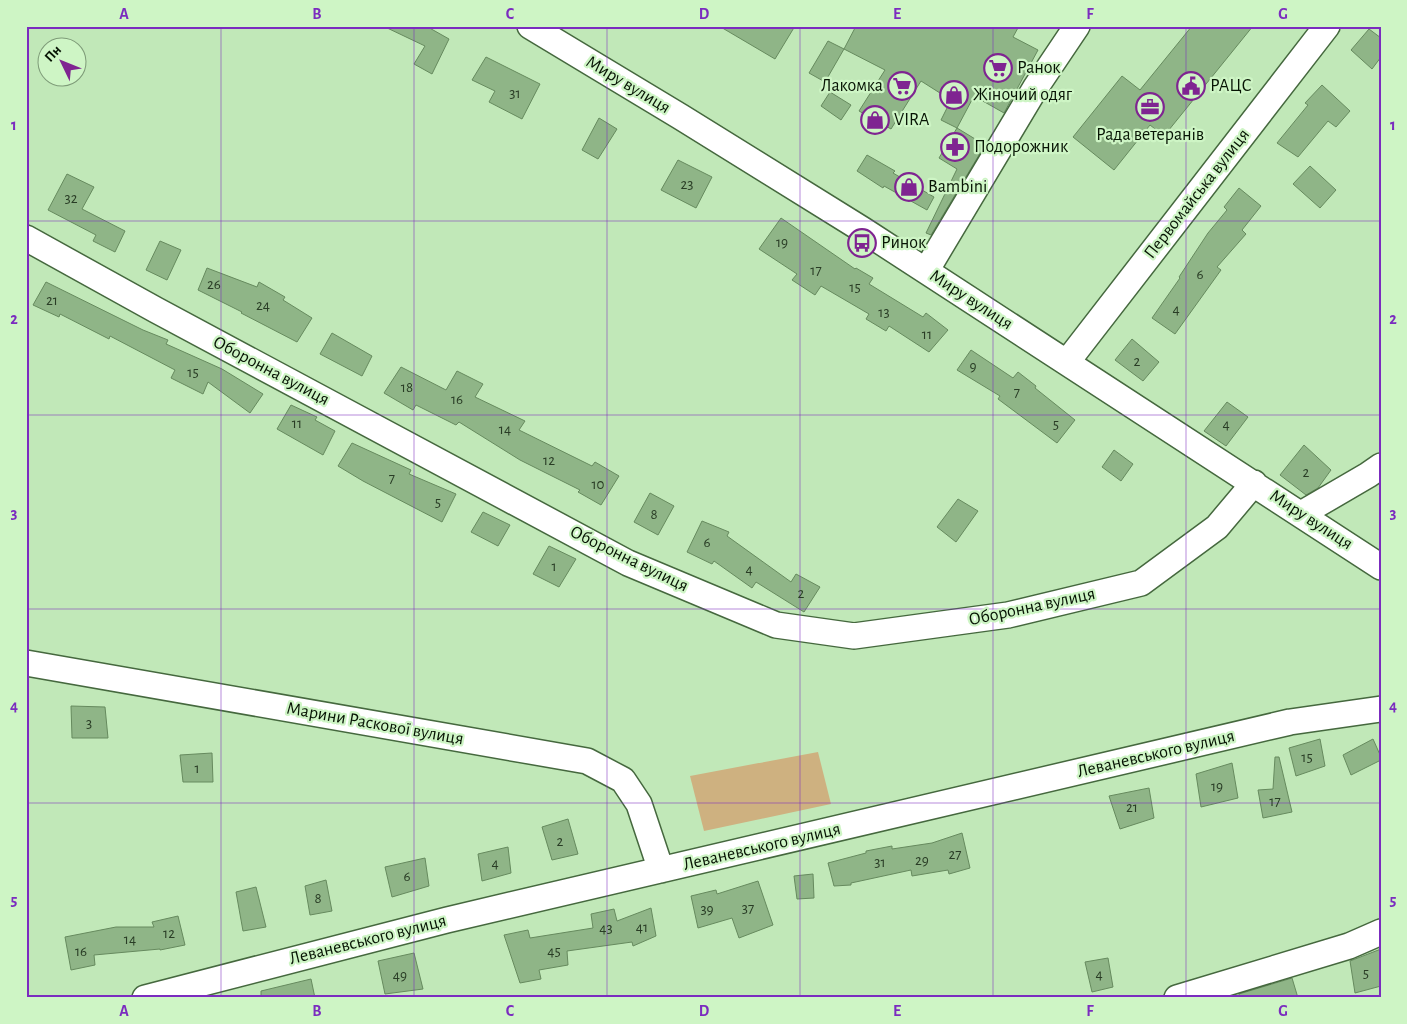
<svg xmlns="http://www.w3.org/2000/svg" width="1407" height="1024" font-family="'Alegreya Sans',sans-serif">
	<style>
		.green { fill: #ceb180 }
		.building { fill: #8fb587; stroke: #668a5e }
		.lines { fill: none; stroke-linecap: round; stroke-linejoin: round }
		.minor-casing { stroke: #45683e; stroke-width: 28 }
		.minor { stroke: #fff; stroke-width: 25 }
		.grid { fill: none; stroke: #7b2cbf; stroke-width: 1; stroke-opacity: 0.55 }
		.labels { text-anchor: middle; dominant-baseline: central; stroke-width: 4.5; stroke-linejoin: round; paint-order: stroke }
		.number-label { font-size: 15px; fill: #293c25 }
		.poi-label { font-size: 18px; fill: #071404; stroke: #cef5c5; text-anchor: start }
		.street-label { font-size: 18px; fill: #071404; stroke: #cef5c5 }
		.neatline { fill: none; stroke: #7b2cbf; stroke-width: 2 }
		.grid-label { font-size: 16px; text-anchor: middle; font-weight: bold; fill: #7b2cbf }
	</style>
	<rect width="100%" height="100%" fill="#c1e8b8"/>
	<path class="green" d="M818,752l13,52 -127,27 -14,-55z"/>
	<path class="building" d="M383,26h43l23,13 -17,35 -18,-10 11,-18z
		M719,26h76l-20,33z
		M856,26h163l-6,11 25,13 -34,63 -30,-17 -17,32 -16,-8 10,-20 -30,-19 -30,48 -32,-18 26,-41 -41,-21z
		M1192,26h61l-89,110 -14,-11 -36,45 -41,-33 49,-61 18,14z
		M1369,29l12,9v19l-9,12 -21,-19z
		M828,41l16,8 -19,33 -16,-9z
		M486,57l54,27 -18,35 -33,-17 6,-11 -23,-11z
		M1322,85l28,26 -14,16 -8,-6 -30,36 -21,-14 31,-38 -3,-2z
		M830,92l21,13 -10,15 -20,-14z
		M599,118l18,11 -19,30 -16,-9z
		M957,128l28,17 -54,90 -5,-2 31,-64 -18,-11z
		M867,155l28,16 -2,2 41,24 -7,13 -43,-24 -1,2 -26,-17z
		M678,160l34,17 -16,31 -35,-18z
		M1310,166l26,24 -16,18 -27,-24z
		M67,174l27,13 -12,22 43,22 -10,21 -22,-11 3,-6 -48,-25z
		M1239,188l22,18 -19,24 4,4 -29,33 4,3 -46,64 -23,-16 28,-40 -1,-1 29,-44 19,-23 -3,-3z
		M781,218l74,51 1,-1 17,10 -4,6 54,33 3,-4 22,17 -19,22 -40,-26 -3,5 -20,-12 3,-5 -48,-28 -6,9 -23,-15 5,-6 -38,-25z
		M160,241l21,9 -14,30 -21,-10z
		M207,268l50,19 2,-5 26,15 -2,3 29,18 -15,24 -56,-29 1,-1 -44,-22z
		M46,282l97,48 25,10 -2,4 56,25 41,25 -13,19 -42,-31 -5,12 -32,-16 4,-8 -65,-34 -1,3 -49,-25 -1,3 -26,-12z
		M332,333l40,23 -10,20 -42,-22z
		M1132,339l27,23 -16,19 -28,-21z
		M971,350l42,28 5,-6 18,14 -1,2 40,32 -18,23 -59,-44 2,-3 -43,-26z
		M401,367l45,23 11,-19 26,13 -8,13 50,24 -6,9 73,36 3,-4 24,14 -18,29 -23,-13 2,-2 -60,-30 -61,-38 -3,3 -40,-20 -3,5 -29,-17z
		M1227,402l21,15 -22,29 -22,-15z
		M291,405l26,12 -2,3 20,11 -12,24 -46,-26z
		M352,443l59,27 -2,4 47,20 -14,28 -79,-41 -25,-15z
		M1304,445l27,25 -13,18 -12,7 -26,-20z
		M1114,450l19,14 -12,17 -19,-14z
		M650,493l24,13 -16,29 -24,-13z
		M958,499l20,12 -22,31 -19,-15z
		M483,512l27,13 -12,21 -27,-14z
		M702,521l27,11 -2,4 64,46 5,-8 24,13 -16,25 -48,-30 -4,6 -38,-27 -2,3 -25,-12z
		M549,546l27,13 -17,28 -26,-13z
		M71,706l34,1 3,31h-36z
		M1320,739l5,27 -29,10 -7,-28z
		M1373,739l8,18v3l-30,15 -8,-20z
		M212,753l1,29h-30l-3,-27z
		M1275,757h4l13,55 -29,6 -5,-28 15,-1z
		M1232,763l6,35 -37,9 -5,-33z
		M1149,788l5,30 -34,11 -11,-33z
		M568,819l10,35 -26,6 -10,-33z
		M962,833l8,35 -21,6 -1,-4 -36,6 -1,-6 -60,13v2l-17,1 -6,-23 38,-10v-2l26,-5v3l40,-6z
		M508,847l3,26 -29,8 -4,-27z
		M425,858l4,28 -37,11 -7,-30z
		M813,874l1,24 -17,1 -3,-23z
		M326,880l6,31 -22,4 -5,-29z
		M758,881l15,44 -34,13 -7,-20 -34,10 -7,-32 25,-6 1,4z
		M256,887l10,40 -23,4 -7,-39z
		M651,908l5,28 -23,10 -1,-4 -65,9 1,14 -29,5 2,9 -21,4 -16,-48 24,-5 2,8 63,-10 -2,-14 23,-5 3,12z
		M178,916l7,29 -25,5v-1l-66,6 1,10 -24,5 -6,-33 51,-10h38l-2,-5z
		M1381,949v37l-26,7 -5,-32z
		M414,953l9,36 -38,5 -7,-33z
		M1108,958l5,29 -21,5 -7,-30z
		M1292,978l6,20h-59v-4z
		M311,979l4,19h-54v-7z"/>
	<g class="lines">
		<defs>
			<path id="minor" d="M530,26l151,91 182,113 518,337
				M26,238l130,72 472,253 148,62 78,11 154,-21 133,-32 76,-56 37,-44
				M926,271l110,-184 41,-61
				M1067,362l260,-336
				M1301,514l67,-39 13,-9
				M26,663l561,98 36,19 16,24 22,66
				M145,998l302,-78 843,-198 91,-13
				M1177,998l172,-52 32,-14"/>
		</defs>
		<use href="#minor" class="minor-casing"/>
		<use href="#minor" class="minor"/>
	</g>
	<path class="grid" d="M221,26v972M414,26v972M607,26v972M800,26v972M993,26v972M1186,26v972M26,221h1355M26,415h1355M26,609h1355M26,803h1355"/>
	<defs>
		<symbol id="supermarket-ring" viewBox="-11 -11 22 22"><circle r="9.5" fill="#cef5c5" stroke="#7f2491" stroke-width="1.5"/><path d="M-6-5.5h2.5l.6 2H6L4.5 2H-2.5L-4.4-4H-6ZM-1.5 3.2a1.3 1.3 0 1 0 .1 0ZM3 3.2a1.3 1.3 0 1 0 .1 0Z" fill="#7f2491"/></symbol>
		<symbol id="civic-ring" viewBox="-11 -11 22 22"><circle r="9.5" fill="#cef5c5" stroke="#7f2491" stroke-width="1.5"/><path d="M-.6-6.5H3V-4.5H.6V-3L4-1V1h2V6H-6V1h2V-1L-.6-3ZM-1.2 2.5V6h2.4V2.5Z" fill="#7f2491"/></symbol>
		<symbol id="shop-ring" viewBox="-11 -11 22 22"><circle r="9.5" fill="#cef5c5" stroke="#7f2491" stroke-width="1.5"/><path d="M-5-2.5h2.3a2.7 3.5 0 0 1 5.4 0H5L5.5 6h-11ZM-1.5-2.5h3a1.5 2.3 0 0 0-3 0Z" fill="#7f2491"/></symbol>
		<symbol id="office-ring" viewBox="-11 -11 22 22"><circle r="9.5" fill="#cef5c5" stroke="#7f2491" stroke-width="1.5"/><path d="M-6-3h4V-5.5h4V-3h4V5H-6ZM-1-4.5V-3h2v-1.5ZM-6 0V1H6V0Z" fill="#7f2491"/></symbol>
		<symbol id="pharmacy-ring" viewBox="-11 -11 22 22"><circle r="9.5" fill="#cef5c5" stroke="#7f2491" stroke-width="1.5"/><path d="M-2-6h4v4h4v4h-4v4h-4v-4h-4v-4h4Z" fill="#7f2491"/></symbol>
		<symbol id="bus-ring" viewBox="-11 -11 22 22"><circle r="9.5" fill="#cef5c5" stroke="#7f2491" stroke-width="1.5"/><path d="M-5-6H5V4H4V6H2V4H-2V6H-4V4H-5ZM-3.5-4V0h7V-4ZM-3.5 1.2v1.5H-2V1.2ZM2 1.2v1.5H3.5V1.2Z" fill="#7f2491"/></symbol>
	</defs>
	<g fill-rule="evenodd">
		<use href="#supermarket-ring" x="982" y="52" width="32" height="32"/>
		<use href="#supermarket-ring" x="886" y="70" width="32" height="32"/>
		<use href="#civic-ring" x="1175" y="70" width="32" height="32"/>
		<use href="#shop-ring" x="938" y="79" width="32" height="32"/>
		<use href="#office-ring" x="1134" y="91" width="32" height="32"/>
		<use href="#shop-ring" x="859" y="104" width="32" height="32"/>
		<use href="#pharmacy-ring" x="939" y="131" width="32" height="32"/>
		<use href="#shop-ring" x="893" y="171" width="32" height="32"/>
		<use href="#bus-ring" x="846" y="227" width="32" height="32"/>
	</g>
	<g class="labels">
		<g class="number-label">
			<text x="515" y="93">31</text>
			<text x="687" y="184">23</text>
			<text x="71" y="198">32</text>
			<text x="782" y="242">19</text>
			<text x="816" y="270">17</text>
			<text x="1200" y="274">6</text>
			<text x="214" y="284">26</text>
			<text x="855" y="287">15</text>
			<text x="52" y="300">21</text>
			<text x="263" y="305">24</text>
			<text x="1176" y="309">4</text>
			<text x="884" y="312">13</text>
			<text x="927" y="334">11</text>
			<text x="1137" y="361">2</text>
			<text x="973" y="366">9</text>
			<text x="193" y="372">15</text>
			<text x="407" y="387">18</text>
			<text x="1017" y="392">7</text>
			<text x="457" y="399">16</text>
			<text x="297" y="423">11</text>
			<text x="1056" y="424">5</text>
			<text x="1226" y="424">4</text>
			<text x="505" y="429">14</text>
			<text x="549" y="460">12</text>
			<text x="1306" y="472">2</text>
			<text x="392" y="478">7</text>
			<text x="598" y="484">10</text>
			<text x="438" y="502">5</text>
			<text x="654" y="514">8</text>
			<text x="707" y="542">6</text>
			<text x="554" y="566">1</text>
			<text x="749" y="569">4</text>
			<text x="801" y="593">2</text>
			<text x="89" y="723">3</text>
			<text x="1307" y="757">15</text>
			<text x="197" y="768">1</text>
			<text x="1217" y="786">19</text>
			<text x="1275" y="801">17</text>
			<text x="1132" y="807">21</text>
			<text x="560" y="841">2</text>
			<text x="955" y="854">27</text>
			<text x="922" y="860">29</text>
			<text x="880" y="862">31</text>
			<text x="495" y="863">4</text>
			<text x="407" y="876">6</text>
			<text x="318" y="898">8</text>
			<text x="748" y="908">37</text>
			<text x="707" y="909">39</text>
			<text x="642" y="927">41</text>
			<text x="606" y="928">43</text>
			<text x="169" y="933">12</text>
			<text x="130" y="939">14</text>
			<text x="81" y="951">16</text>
			<text x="554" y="951">45</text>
			<text x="1366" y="973">5</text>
			<text x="1099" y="974">4</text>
			<text x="400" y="975">49</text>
		</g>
		<g class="poi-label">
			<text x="1017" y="68">Ранок</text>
			<text x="883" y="86" text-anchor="end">Лакомка</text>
			<text x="1210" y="86">РАЦС</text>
			<text x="973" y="95">Жіночий одяг</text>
			<text x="894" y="120">VIRA</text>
			<text x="1150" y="135" text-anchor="middle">Рада ветеранів</text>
			<text x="974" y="147">Подорожник</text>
			<text x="928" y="187">Bambini</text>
			<text x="881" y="243">Ринок</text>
		</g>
		<g class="street-label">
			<text transform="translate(628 85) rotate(31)">Миру вулиця</text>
			<text transform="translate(1197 194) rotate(-52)">Первомайська вулиця</text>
			<text transform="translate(971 300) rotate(33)">Миру вулиця</text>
			<text transform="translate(271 371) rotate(28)">Оборонна вулиця</text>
			<text transform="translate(1311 520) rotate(33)">Миру вулиця</text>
			<text transform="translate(629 559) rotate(26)">Оборонна вулиця</text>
			<text transform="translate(1032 607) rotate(-12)">Оборонна вулиця</text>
			<text transform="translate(375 724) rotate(10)">Марини Раскової вулиця</text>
			<text transform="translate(1156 754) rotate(-13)">Леваневського вулиця</text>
			<text transform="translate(762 847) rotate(-13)">Леваневського вулиця</text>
			<text transform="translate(368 940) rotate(-14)">Леваневського вулиця</text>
		</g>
	</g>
	<rect width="1407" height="1024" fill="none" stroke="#cef5c5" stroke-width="55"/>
	<g transform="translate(62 62) rotate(313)"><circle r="24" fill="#cef5c5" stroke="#7e9b78"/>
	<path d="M0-4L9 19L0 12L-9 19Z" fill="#7f2491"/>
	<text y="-8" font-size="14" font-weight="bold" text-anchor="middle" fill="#071404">Пн</text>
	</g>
	<rect x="28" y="28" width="1352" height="968" class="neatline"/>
	<g class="grid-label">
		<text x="124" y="19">A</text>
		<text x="317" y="19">B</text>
		<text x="510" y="19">C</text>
		<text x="704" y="19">D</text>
		<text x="897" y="19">E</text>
		<text x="1090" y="19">F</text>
		<text x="1283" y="19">G</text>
		<text x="14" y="130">1</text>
		<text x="1393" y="130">1</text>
		<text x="14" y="324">2</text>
		<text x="1393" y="324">2</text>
		<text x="14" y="518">3</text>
		<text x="1393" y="518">3</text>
		<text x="14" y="711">4</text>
		<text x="1393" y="711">4</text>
		<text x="14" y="905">5</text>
		<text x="1393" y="905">5</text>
		<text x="124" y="1016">A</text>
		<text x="317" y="1016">B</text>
		<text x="510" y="1016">C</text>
		<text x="704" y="1016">D</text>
		<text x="897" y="1016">E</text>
		<text x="1090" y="1016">F</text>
		<text x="1283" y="1016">G</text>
	</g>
</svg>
